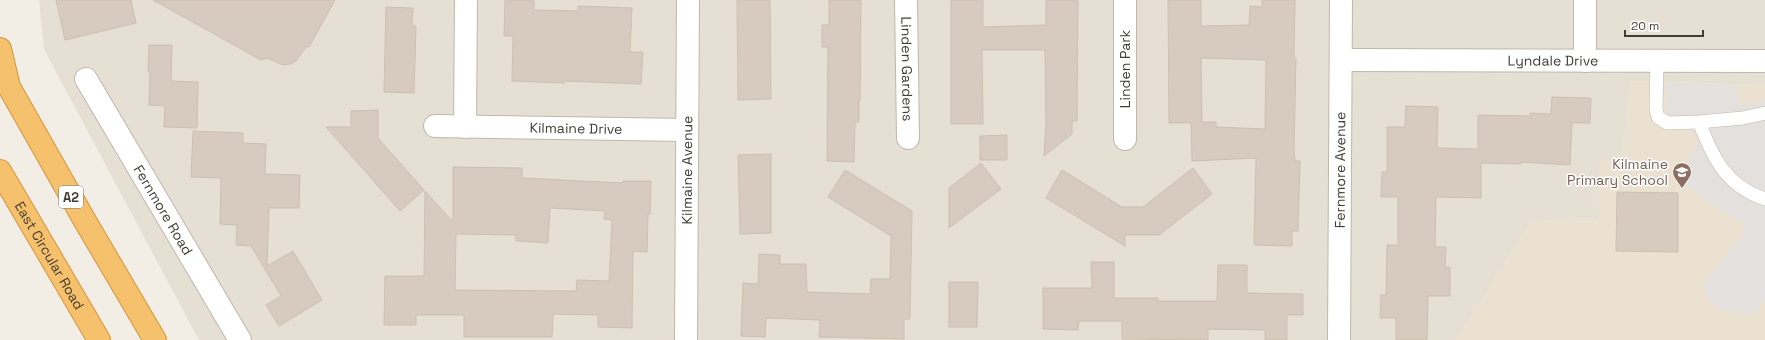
<svg xmlns="http://www.w3.org/2000/svg" width="1765" height="340" font-family="'Space Grotesk',sans-serif">
	<style>
		.residential { fill: #e5dfd4 }
		.education { fill: #eae1d0 }
		.parking { fill: #e3e0dd }
		.building { fill: #d6cbbe; stroke: #cdc0af; fill-rule: evenodd }
		.lines { fill: none; stroke-linecap: round; stroke-linejoin: round }
		.lane-casing { stroke: #bfb7ac; stroke-width: 14 }
		.street-casing { stroke: #bfb7ac; stroke-width: 24 }
		.highway-casing { stroke: #d4953d; stroke-width: 24 }
		.lane { stroke: #fff; stroke-width: 13 }
		.street { stroke: #fff; stroke-width: 22 }
		.highway { stroke: #f6c16c; stroke-width: 22 }
		.labels { text-anchor: middle; dominant-baseline: central; stroke-width: 3; stroke-linejoin: round; paint-order: stroke }
		.shield { fill: #fff; stroke: #7c7772; stroke-width: 1 }
		.shield-label { font-size: 13px; font-weight: bold; fill: #443d35 }
		.street-label { font-size: 14px; fill: #443d35; stroke: #fff }
		.education-label { font-size: 14px; fill: #785e54; stroke: #fff; text-anchor: end }
	</style>
	<rect width="100%" height="100%" fill="#f2ede5"/>
	<path class="residential" d="M39,0h1726v85l-135,-4 -8,76 -22,4 -1,58 -26,-1 -42,4 -75,118h-1257l-155,-291z"/>
	<path class="education" d="M1630,81l135,4v255h-309l75,-118 42,-4 26,1 1,-59 22,-3z"/>
	<path class="parking" d="M1668,83l70,3v20l27,-5v199l-11,15 -24,-3 -14,-5 -8,-9 -5,-14 38,-47 3,-8 -1,-6 -32,-19 -20,-15 -14,-15 21,-28 -1,-10 -9,-7h-25z"/>
	<path class="building" d="M56,0h75l5,23 -71,17z
		M153,0h182l-26,47h-3l-10,14 -6,3 -7,1 -16,-7 -6,2z
		M505,0h29v10l44,1v-5l54,2 -2,44h13l-2,32 -76,-3 -1,2 -52,-2 1,-45h-9z
		M737,0h33l1,99 -33,1z
		M829,0h32l-1,101h-1v21h-4l-1,40 -27,-1 1,-114h-6v-22h7z
		M951,0h32v27l63,-2v-25h32l-1,121h-5v13l-28,22 2,-33 -1,-73h-63l1,74h-32z
		M1168,0h33v26l48,-1 1,-19 12,1v-7h33l-1,58h2l-2,90 1,13h5l-2,70h-6v15l-38,-1 2,-87 -64,3 -1,-38h-22zM1201,58l65,2 -1,69 -49,-2v-5h-14z
		M386,7l27,1 -1,17 4,1 -2,67 -30,-1z
		M149,45h23l-1,36 27,1 -1,46 -33,-1 1,-21 -16,-1 1,-33 -2,-1z
		M1552,97l39,1 -1,25h-18l-2,42 -49,-3v2l-40,-1v35l-45,-1 -1,50h11l-1,20h5v29h-22l-1,44h-31v-22h-16l1,-23h5l1,-50h11v-48h-17l1,-25h5v-45h18l1,-21 32,1 -1,41 41,1v-34l52,1v-3l21,1z
		M378,110v28l46,52 -24,21 -74,-84h25v-16z
		M193,131l50,2v10l23,1 -1,30 35,1 -1,33h-31l1,2 -2,56 26,-15 29,49 -43,26 -13,-21 15,-9 -30,-50 -15,-1 1,-20 -17,-1 1,-46 -30,-1z
		M1007,135v25h-27v-24z
		M771,154v79l-31,1 -2,-79z
		M981,163l20,26 -52,39v-40z
		M453,167l69,1v10l101,5v-2h28l-1,33h-2l-1,38 -14,-1 -1,77 -34,-1v-12l-45,-1 -1,23h-88v-22h-48v10h-32l1,-49h39l1,-85 28,31zM550,208l55,3 -1,8 8,1 -3,61 -32,-1 -1,11 -121,-1 1,-56 60,1v6l32,2z
		M1193,168l19,26 -53,41h-34v11l-79,-48 16,-28 60,37h21z
		M845,170l67,41 -2,108h-6v20l-85,-2 1,-17 -54,-2 -1,19 -24,-1 2,-53 15,1 1,-30 21,1v9h26l1,28 63,2 1,-15h19l1,-43 -63,-39z
		M1617,192l61,1v59l-62,-1z
		M1091,262h23v36h44v3h59l1,-36h29v28l56,1v21h-16v25h-22v-10l-57,-1v11l-86,-1v-18h-43l-1,9 -35,-1v-41h49z
		M949,282h29l-1,45h-28z"/>
	<g class="lines">
		<defs>
			<path id="lane" d="M1657,61l-1,48 2,8 9,6 32,-1 44,-4 22,-5
				M1699,122c14,36 27,64 66,77"/>
			<g id="street">
				<path id="s1" d="M906,0l2,138"/>
				<path d="M1125,0v139"/>
				<path id="s2" d="M1341,60l424,1"/>
				<path d="M1585,61v-61"/>
				<path id="s3" d="M86,79l154,261"/>
				<path id="s4" d="M435,126l252,4"/>
				<path d="M465,127l1,-127"/>
				<path id="s5" d="M686,340l2,-340"/>
				<path id="s6" d="M1339,340l2,-340"/>
			</g>
			<g id="highway">
				<path d="M0,49l9,38 76,134 70,119"/>
				<path id="s7" d="M0,171l99,169"/>
			</g>
		</defs>
		<use href="#lane" class="lane-casing"/>
		<use href="#street" class="street-casing"/>
		<use href="#highway" class="highway-casing"/>
		<use href="#lane" class="lane"/>
		<use href="#street" class="street"/>
		<use href="#highway" class="highway"/>
	</g>
	<defs>
		<symbol id="school-pin" viewBox="-11 -11 22 30"><path d="M0 17L-7.5 6A9.5 9.5 0 1 1 7.5 6Z" fill="#8d6e63" stroke="#fff"/><path d="M0-5L7-2L0 1L-7-2ZM-4 1L0 2.5L4 1V4Q0 6-4 4Z" fill="#fff"/></symbol>
	</defs>
	<g fill-rule="evenodd">
		<use href="#school-pin" x="1671" y="161" width="22" height="30"/>
	</g>
	<g class="labels">
		<rect class="shield" x="59" y="186" width="24" height="22" rx="3"/>
		<g class="shield-label">
			<text x="71" y="197">A2</text>
		</g>
		<g class="street-label">
			<text stroke="none"><textPath href="#s2" startOffset="212">Lyndale Drive</textPath></text>
			<text stroke="none"><textPath href="#s1" startOffset="69">Linden Gardens</textPath></text>
			<text transform="translate(1125 69) rotate(-90)">Linden Park</text>
			<text stroke="none"><textPath href="#s4" startOffset="141">Kilmaine Drive</textPath></text>
			<text stroke="none"><textPath href="#s5" startOffset="170">Kilmaine Avenue</textPath></text>
			<text stroke="none"><textPath href="#s6" startOffset="170">Fernmore Avenue</textPath></text>
			<text stroke="none"><textPath href="#s3" startOffset="152">Fernmore Road</textPath></text>
			<text stroke="none"><textPath href="#s7" startOffset="98">East Circular Road</textPath></text>
		</g>
		<g class="education-label">
			<text x="1668" y="164">Kilmaine<tspan x="1668" dy="16">Primary School</tspan></text>
		</g>
	</g>
	<path d="M1625 30v6h78v-6" fill="none" stroke="#443d35" stroke-width="2"/>
	<text x="1631" y="30" font-size="12" fill="#443d35" stroke="#ffffff" stroke-width="3" paint-order="stroke">20 m</text>
</svg>
